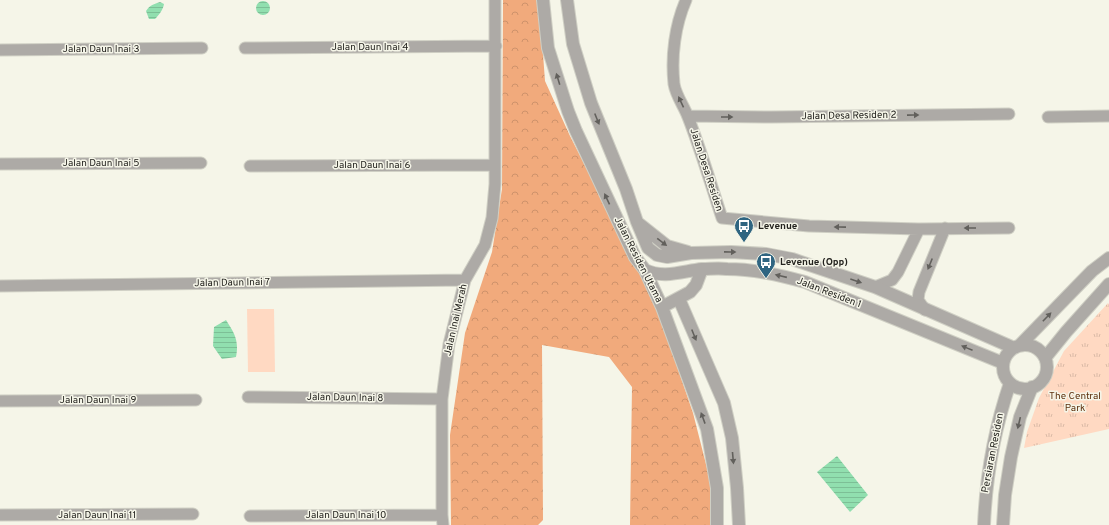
<svg xmlns="http://www.w3.org/2000/svg" width="1109" height="525" font-family="Overpass,sans-serif">
	<style>
		.forest { fill: url(#forest-crowns) }
		.park { fill: url(#park-tufts) }
		.pitch { fill: #ffd9c2 }
		.water { fill: url(#water-rules) }
		.lines { fill: none; stroke-linecap: round; stroke-linejoin: round }
		.minor-casing { stroke: #cfcfc4; stroke-width: 13 }
		.tertiary-casing { stroke: #cfcfc4; stroke-width: 14 }
		.minor { stroke: #adaaa6; stroke-width: 11 }
		.tertiary { stroke: #adaaa6; stroke-width: 12 }
		.oneway { fill: #62605c }
		.labels { text-anchor: middle; dominant-baseline: central; stroke-width: 3; stroke-linejoin: round; paint-order: stroke }
		.street-label { font-size: 10px; fill: #24231f; stroke: #f5f5e8 }
		.poi-label { font-size: 10px; font-weight: bold; fill: #24231f; stroke: #f5f5e8; text-anchor: start }
		.park-label { font-size: 10px; fill: #5e310e; stroke: #f5f5e8 }
	</style>
	<defs>
		<pattern id="forest-crowns" width="20" height="18" patternUnits="userSpaceOnUse"><rect width="20" height="18" fill="#f1aa7c"/><path d="M2 6a3 3 0 1 1 6 0M12 15a3 3 0 1 1 6 0" fill="none" stroke="#ce926b"/></pattern>
		<pattern id="park-tufts" width="24" height="20" patternUnits="userSpaceOnUse"><rect width="24" height="20" fill="#ffd9c2"/><path d="M3 7l-1-3M5 7V3M7 7l1-3M15 17l-1-3M17 17v-4M19 17l1-3" fill="none" stroke="#dabaa6"/></pattern>
		<pattern id="water-rules" width="6" height="5" patternUnits="userSpaceOnUse"><rect width="6" height="5" fill="#91dfaf"/><path d="M0 2.5h6" fill="none" stroke="#7dbf96"/></pattern>
	</defs>
	<rect width="100%" height="100%" fill="#f5f5e8"/>
	<path class="forest" d="M503,0h36l6,81 25,55 87,172 36,105 17,67 2,45h-82l2,-138 -23,-30 -67,-12 1,175 -5,5h-87l-1,-90 15,-102 27,-81 10,-63z"/>
	<path class="park" d="M1108,303l1,2v124l-85,19 3,-16 12,-34 25,-47z"/>
	<path class="pitch" d="M247,309h27l1,63h-27z"/>
	<path class="water" d="M256 8a7 7 0 1 1 14 0a7 7 0 1 1-14 0Z
		M160,2l4,2c-1,6 -5,11 -9,15h-6l-3,-8c4,-6 8,-7 14,-9z
		M226,320c9,14 13,21 10,37l-14,2 -9,-13 1,-19z
		M837,456l31,39 -18,17 -33,-40z"/>
	<g class="lines">
		<defs>
			<path id="minor" d="M686,0c-11,25 -15,56 -12,84 2,12 10,22 14,33 13,33 23,68 34,101l87,8 110,3 90,-1
				M245,48l251,-2
				M0,50l202,-2
				M688,116l84,1 237,-3
				M1048,117l61,-1
				M0,164l201,-1
				M250,166l244,-1
				M0,286l465,-6
				M875,287l17,-7 6,-8 21,-43
				M925,310l-7,-10 1,-8 26,-64
				M248,397l194,2
				M0,401l196,-1
				M0,515l193,-1
				M250,516l192,-1
				M443,525l-1,-10v-116l7,-55 16,-64 20,-35 7,-27 3,-34v-184"/>
			<path id="tertiary" d="M543,0l5,48 20,63 8,20 59,126 10,13 17,37 45,122 10,59v37
				M567,0l6,44 18,59 35,86 11,33 11,26 9,7
				M638,223l29,23 21,6
				M657,255l10,2 24,-4 40,-1 35,2 26,5 83,28 139,61
				M645,270c19,9 38,1 57,-1 8,0 17,-1 25,0 27,0 52,6 78,13l198,81
				M679,299l45,104 8,35 5,50 2,37
				M662,307l28,-15 6,-7 6,-16
				M1020,345l72,-74 17,-13
				M1003 367a22 22 0 1 1 44 0a22 22 0 1 1-44 0Z
				M1045,358l21,-26 43,-48
				M984,525c2,-49 10,-95 26,-142
				M1003,525l2,-30 6,-38 9,-40 12,-30"/>
		</defs>
		<use href="#minor" class="minor-casing"/>
		<use href="#tertiary" class="tertiary-casing"/>
		<use href="#minor" class="minor"/>
		<use href="#tertiary" class="tertiary"/>
	</g>
	<defs><path id="oneway-solid" d="M-6-.8H1V-3.2L6.5 0L1 3.2V.8H-6Z"/></defs>
	<g class="oneway">
		<use href="#oneway-solid" transform="translate(558 79) rotate(-107)"/>
		<use href="#oneway-solid" transform="translate(681 102) rotate(-115)"/>
		<use href="#oneway-solid" transform="translate(913 115) rotate(-1)"/>
		<use href="#oneway-solid" transform="translate(727 117)"/>
		<use href="#oneway-solid" transform="translate(597 119) rotate(68)"/>
		<use href="#oneway-solid" transform="translate(607 199) rotate(-115)"/>
		<use href="#oneway-solid" transform="translate(840 227) rotate(-179)"/>
		<use href="#oneway-solid" transform="translate(970 228) rotate(180)"/>
		<use href="#oneway-solid" transform="translate(662 242) rotate(37)"/>
		<use href="#oneway-solid" transform="translate(730 252) rotate(1)"/>
		<use href="#oneway-solid" transform="translate(930 264) rotate(112)"/>
		<use href="#oneway-solid" transform="translate(781 276) rotate(-167)"/>
		<use href="#oneway-solid" transform="translate(856 281) rotate(19)"/>
		<use href="#oneway-solid" transform="translate(1047 317) rotate(-46)"/>
		<use href="#oneway-solid" transform="translate(694 335) rotate(68)"/>
		<use href="#oneway-solid" transform="translate(967 348) rotate(-158)"/>
		<use href="#oneway-solid" transform="translate(703 418) rotate(-110)"/>
		<use href="#oneway-solid" transform="translate(1019 423) rotate(103)"/>
		<use href="#oneway-solid" transform="translate(733 458) rotate(85)"/>
	</g>
	<defs>
		<symbol id="bus-pin" viewBox="-11 -11 22 30"><path d="M0 17L-7.5 6A9.5 9.5 0 1 1 7.5 6Z" fill="#2f6581" stroke="#f5f5e8"/><path d="M-5-6H5V4H4V6H2V4H-2V6H-4V4H-5ZM-3.5-4V0h7V-4ZM-3.5 1.2v1.5H-2V1.2ZM2 1.2v1.5H3.5V1.2Z" fill="#fff"/></symbol>
	</defs>
	<g fill-rule="evenodd">
		<use href="#bus-pin" x="733" y="215" width="22" height="30"/>
		<use href="#bus-pin" x="755" y="251" width="22" height="30"/>
	</g>
	<g class="labels">
		<g class="street-label">
			<text x="370" y="47">Jalan Daun Inai 4</text>
			<text x="101" y="49">Jalan Daun Inai 3</text>
			<text transform="translate(849 116) rotate(-1)">Jalan Desa Residen 2</text>
			<text x="101" y="163">Jalan Daun Inai 5</text>
			<text x="372" y="165">Jalan Daun Inai 6</text>
			<text transform="translate(706 170) rotate(72)">Jalan Desa Residen</text>
			<text transform="translate(638 260) rotate(63)">Jalan Residen Utama</text>
			<text transform="translate(232 283) rotate(-1)">Jalan Daun Inai 7</text>
			<text transform="translate(829 293) rotate(21)">Jalan Residen 1</text>
			<text transform="translate(456 320) rotate(-77)">Jalan Inai Merah</text>
			<text transform="translate(345 398) rotate(1)">Jalan Daun Inai 8</text>
			<text x="98" y="400">Jalan Daun Inai 9</text>
			<text transform="translate(993 453) rotate(-79)">Persiaran Residen</text>
			<text x="97" y="515">Jalan Daun Inai 11</text>
			<text x="346" y="515">Jalan Daun Inai 10</text>
		</g>
		<g class="poi-label">
			<text x="758" y="226">Levenue</text>
			<text x="780" y="262">Levenue (Opp)</text>
		</g>
		<g class="park-label">
			<text x="1075" y="396">The Central<tspan x="1075" dy="12">Park</tspan></text>
		</g>
	</g>
</svg>
